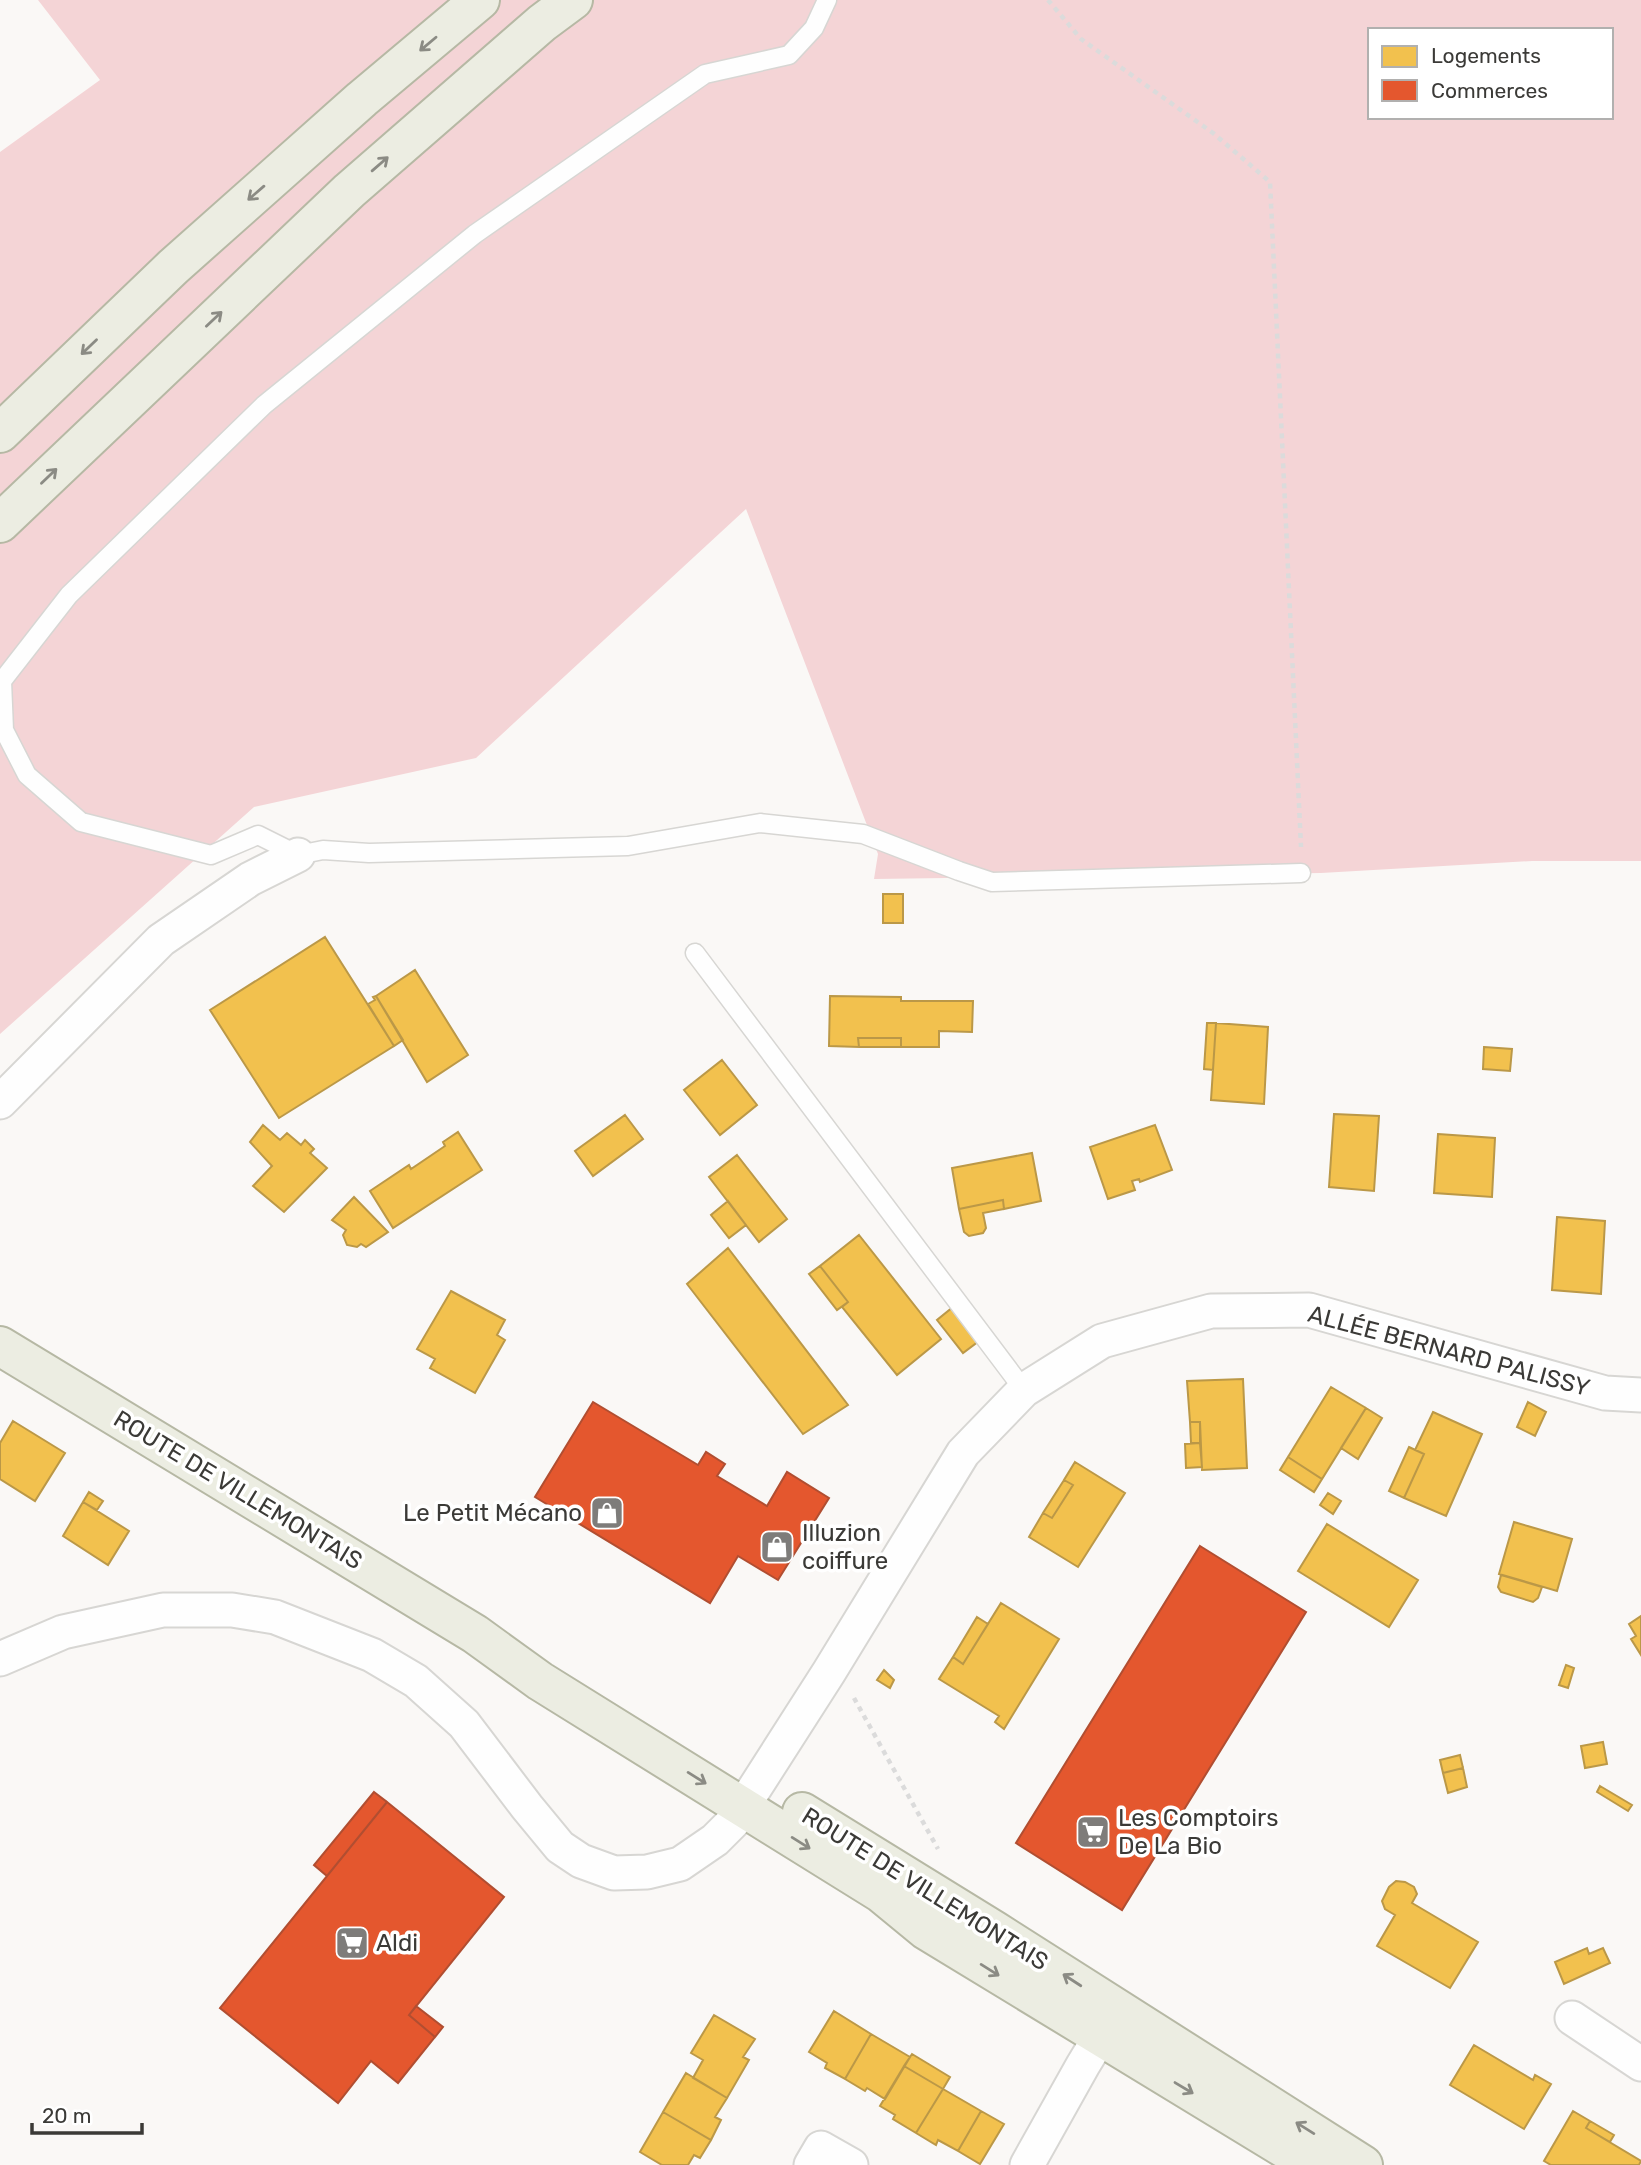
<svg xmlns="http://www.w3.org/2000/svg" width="1641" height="2165" font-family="Rubik,sans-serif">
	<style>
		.green { fill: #f4d4d6; fill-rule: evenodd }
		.homes { fill: #f2c14e; stroke: #bb9847; stroke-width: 2 }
		.shops { fill: #e4572e; stroke: #b14e31; stroke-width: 2 }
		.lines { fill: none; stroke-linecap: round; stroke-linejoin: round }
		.service-casing { stroke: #d7d6d3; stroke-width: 21 }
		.minor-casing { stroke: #d7d6d3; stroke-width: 37 }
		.primary-casing { stroke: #b6b8a4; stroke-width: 42 }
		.path { stroke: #dbdbdb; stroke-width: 4.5; stroke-dasharray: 5 5; stroke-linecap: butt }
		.service { stroke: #fefefe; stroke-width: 18 }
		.minor { stroke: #fefefe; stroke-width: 33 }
		.primary { stroke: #ecede2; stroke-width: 38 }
		.oneway { stroke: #8b8b84 }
		.labels { text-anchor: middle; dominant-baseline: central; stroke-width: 7; stroke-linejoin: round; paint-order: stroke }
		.street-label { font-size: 24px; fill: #3b3a37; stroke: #fff }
		.poi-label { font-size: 24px; fill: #3b3a37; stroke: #fff; text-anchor: start }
	</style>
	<rect width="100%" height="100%" fill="#faf8f6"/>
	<path class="green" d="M38,0h1603v861h-109l-211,12 -447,6 4,-25 -132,-345 -270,249 -222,49 -254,227v-882l100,-72zM1370,30h241v87h-241z"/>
	<path class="homes" d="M883,894h20v29h-20z
		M325,937l69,109 -115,72 -69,-108z
		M415,970l53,85 -41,27 -51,-86z
		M376,996l27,44 -9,6 -26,-42 7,-4 -2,-3z
		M830,996l71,1v4h72l-1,31 -33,-1v16h-38v-9h-43l1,9 -30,-1z
		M1207,1023h9l-3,47 -9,-1z
		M1216,1023l52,4 -4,77 -53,-4z
		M858,1038h43v9h-42z
		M1484,1047l28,2 -2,22 -27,-2z
		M722,1060l35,45 -37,30 -36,-45z
		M1334,1114l45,2 -5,75 -45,-4z
		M625,1115l18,24 -50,37 -18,-25z
		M263,1125l17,15 7,-7 14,12 4,-5 9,9 -4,4 17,15 -43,44 -31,-26 19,-20 -22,-24z
		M1155,1125l17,45 -32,12 -1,-3 -7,2 3,9 -27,9 -18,-52z
		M458,1132l24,38 -89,58 -23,-37 39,-26 2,4 34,-23 -2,-4z
		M1438,1134l57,4 -3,59 -58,-4z
		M1032,1153l9,48 -37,8 -1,-9 -44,9 -7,-41z
		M737,1155l50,64 -28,23 -50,-65z
		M354,1197l34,35 -22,15 -5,-3 -4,3 -10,-2 -4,-10 3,-5 -14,-10z
		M1003,1200l1,9 -21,4 3,15 -3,5 -14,3 -5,-4 -5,-23z
		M728,1201l18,24 -17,13 -18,-23z
		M1557,1217l48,4 -4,73 -49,-4z
		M859,1235l82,104 -44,36 -55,-68 6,-5 -28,-36z
		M728,1248l120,157 -45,29 -116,-150z
		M820,1266l28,36 -11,8 -28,-36z
		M451,1291l54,29 -8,15 8,5 -30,53 -45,-25 5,-9 -18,-10z
		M953,1307l26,34 -16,12 -26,-33z
		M1243,1379l4,89 -45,2 -2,-48h-10l-3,-41z
		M1331,1387l35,21 -44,71 -34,-22z
		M1528,1402l18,10 -11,24 -18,-9z
		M1366,1408l16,10 -24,41 -17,-11z
		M1433,1412l49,22 -36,82 -42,-18 20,-44 -9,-4z
		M13,1421l52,32 -30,48 -35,-22v-36z
		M1190,1422h10v21h-9z
		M1200,1443l2,24 -16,1 -1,-24z
		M1409,1447l15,7 -20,44 -15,-7z
		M1288,1457l34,22 -8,13 -34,-22z
		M1075,1462l50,31 -47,74 -49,-30 14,-24 9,5 21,-33 -9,-5z
		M1064,1480l9,5 -21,33 -9,-5z
		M89,1492l14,9 -6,9 -14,-8z
		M1328,1493l13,8 -8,13 -13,-9z
		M83,1502l46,29 -21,34 -45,-29z
		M1514,1522l58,17 -15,52 -58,-17z
		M1327,1524l91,56 -29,47 -91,-56z
		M1501,1575l41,12 -4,11 -5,4 -32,-10 -3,-5z
		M1001,1603l58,36 -55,90 -9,-7 4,-6 -60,-37 14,-22 10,7z
		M1641,1616v39l-10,-16 5,-3 -7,-12z
		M977,1617l11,7 -25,40 -10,-7z
		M1566,1665l8,3 -6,20 -9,-3z
		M884,1670l10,10 -4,8 -13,-8z
		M1603,1742l4,22 -22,4 -4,-22z
		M1460,1755l3,13 -20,5 -3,-13z
		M1463,1768l4,19 -19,6 -5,-20z
		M1600,1786l32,19 -4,6 -31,-19z
		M1396,1881l9,1 9,5 3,7 -5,9 66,39 -28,46 -73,-42 18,-31 -10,-6 -3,-8 7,-14z
		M1587,1948l2,6 14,-6 7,15 -46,21 -9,-22z
		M834,2011l37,23 -26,45 -20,-11 2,-5 -18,-11z
		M714,2015l41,24 -12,18 6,3 -22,38 -34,-20 10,-18 -12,-7z
		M871,2034l39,23 -25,42 -18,-11 -2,3 -20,-12z
		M1474,2045l59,35 2,-5 16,9 -27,45 -74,-44z
		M912,2054l38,23 -7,12 -39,-23z
		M904,2066l39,23 -27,44 -23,-14 2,-4 -15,-9z
		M686,2073l41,25 -12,19 6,3 -10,20 -48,-28z
		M943,2089l38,22 -23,40 -20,-11 -2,5 -20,-12z
		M981,2111l23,13 -24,40 -22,-13z
		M1573,2111l17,10 -4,7 55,33 -2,4h-88l-7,-4z
		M663,2112l48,28 -11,18 -6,-3 -6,10h-26l-22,-13z
		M1590,2121l24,14 -4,7 -24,-14z"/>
	<path class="shops" d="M593,1402l105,63 8,-13 19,12 -8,12 50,30 20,-34 42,26 -51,82 -40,-24 -28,47 -175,-106z
		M1200,1546l106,66 -184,298 -106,-67z
		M374,1792l13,10 -60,74 -13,-11z
		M387,1802l117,95 -95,118 26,22 -37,46 -27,-22 -33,42 -118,-95z
		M416,2006l27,21 -8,10 -26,-22z"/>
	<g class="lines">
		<defs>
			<path id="service" d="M827,0l-13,28 -25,27 -84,19 -230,160 -211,171 -195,190 -67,86 2,49 23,45 54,47 130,33 47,-20 40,20 25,-5 46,3 259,-7 132,-23 103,11 96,37 33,11 309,-9
				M695,953l329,437"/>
			<path id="minor" d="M0,1102l161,-162 89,-61 48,-24
				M0,1659l63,-27 100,-22h69l43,7 97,38 44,26 48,43 63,83 33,40 21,14 33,12 33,-1 33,-8 35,-24 18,-18 96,-150 134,-219 61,-63 78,-49 109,-30 98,-1 296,83 36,2
				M1572,2018l69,46
				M811,2165l10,-17 30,17
				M1027,2165l56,-100 31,-51"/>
			<path id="primary" d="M0,433l173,-166 189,-168 118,-99
				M0,523l349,-332 193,-168 31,-23
				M0,1346l475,288 65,47 341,212 45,37 386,235
				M802,1812l193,119 368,234"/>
		</defs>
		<use href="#service" class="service-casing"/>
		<use href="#minor" class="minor-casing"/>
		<use href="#primary" class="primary-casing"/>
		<path class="path" d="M1048,0l33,39 132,94 57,49 31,665
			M854,1698l84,151"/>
		<use href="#service" class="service"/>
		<use href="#minor" class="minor"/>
		<use href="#primary" class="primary"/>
	</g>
	<defs><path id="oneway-shaft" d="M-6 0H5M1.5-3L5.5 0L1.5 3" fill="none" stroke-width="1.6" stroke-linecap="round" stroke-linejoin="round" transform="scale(1.75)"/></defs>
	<g class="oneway">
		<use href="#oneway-shaft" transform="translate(428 44) rotate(140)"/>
		<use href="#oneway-shaft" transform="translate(380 164) rotate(-41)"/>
		<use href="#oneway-shaft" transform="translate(256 193) rotate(139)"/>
		<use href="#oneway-shaft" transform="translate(214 319) rotate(-43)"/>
		<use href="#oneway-shaft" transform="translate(89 347) rotate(136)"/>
		<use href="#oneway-shaft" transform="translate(49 476) rotate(-44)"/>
		<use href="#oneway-shaft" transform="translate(697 1778) rotate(32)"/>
		<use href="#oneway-shaft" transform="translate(801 1843) rotate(32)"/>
		<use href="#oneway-shaft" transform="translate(990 1970) rotate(32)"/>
		<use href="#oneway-shaft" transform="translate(1072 1980) rotate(-147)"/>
		<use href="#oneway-shaft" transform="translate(1184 2088) rotate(31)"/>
		<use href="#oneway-shaft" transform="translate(1305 2128) rotate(-148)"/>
	</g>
	<defs>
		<symbol id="shop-square" viewBox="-11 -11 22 22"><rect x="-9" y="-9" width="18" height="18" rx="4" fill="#7e7c7a" stroke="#fff"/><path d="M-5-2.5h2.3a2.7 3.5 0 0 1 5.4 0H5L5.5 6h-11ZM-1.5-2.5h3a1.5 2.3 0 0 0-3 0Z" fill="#fff"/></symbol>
		<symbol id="supermarket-square" viewBox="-11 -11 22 22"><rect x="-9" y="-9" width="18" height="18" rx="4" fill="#7e7c7a" stroke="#fff"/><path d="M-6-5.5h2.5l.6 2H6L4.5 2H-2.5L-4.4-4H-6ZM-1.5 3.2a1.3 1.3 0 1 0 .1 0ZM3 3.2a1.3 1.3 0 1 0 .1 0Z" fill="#fff"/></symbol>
	</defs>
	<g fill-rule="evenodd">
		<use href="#shop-square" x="588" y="1494" width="38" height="38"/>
		<use href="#shop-square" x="758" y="1528" width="38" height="38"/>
		<use href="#supermarket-square" x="1074" y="1813" width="38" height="38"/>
		<use href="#supermarket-square" x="333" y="1924" width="38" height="38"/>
	</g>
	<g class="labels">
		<g class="street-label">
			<text transform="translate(1449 1351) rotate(15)">ALLÉE BERNARD PALISSY</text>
			<text transform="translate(238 1490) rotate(31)">ROUTE DE VILLEMONTAIS</text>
			<text transform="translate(925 1889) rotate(32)">ROUTE DE VILLEMONTAIS</text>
		</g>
		<g class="poi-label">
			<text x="582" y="1513" text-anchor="end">Le Petit Mécano</text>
			<text x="802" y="1533">Illuzion<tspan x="802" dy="28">coiffure</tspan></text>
			<text x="1118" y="1818">Les Comptoirs<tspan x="1118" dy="28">De La Bio</tspan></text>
			<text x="376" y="1943">Aldi</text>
		</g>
	</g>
	<rect x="1368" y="28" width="245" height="91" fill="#ffffff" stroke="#b1b0af" stroke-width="2"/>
	<rect x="1382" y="46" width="35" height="21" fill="#f2c14e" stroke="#b1b0af" stroke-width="2"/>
	<text x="1431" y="63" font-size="21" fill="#3b3a37">Logements</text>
	<rect x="1382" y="80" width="35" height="21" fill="#e4572e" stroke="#b1b0af" stroke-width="2"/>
	<text x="1431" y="98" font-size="21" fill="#3b3a37">Commerces</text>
	<path d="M32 2123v10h110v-10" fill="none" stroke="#3b3a37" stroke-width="3.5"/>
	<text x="42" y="2123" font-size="21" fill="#3b3a37" stroke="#ffffff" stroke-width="5" paint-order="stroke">20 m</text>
</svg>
